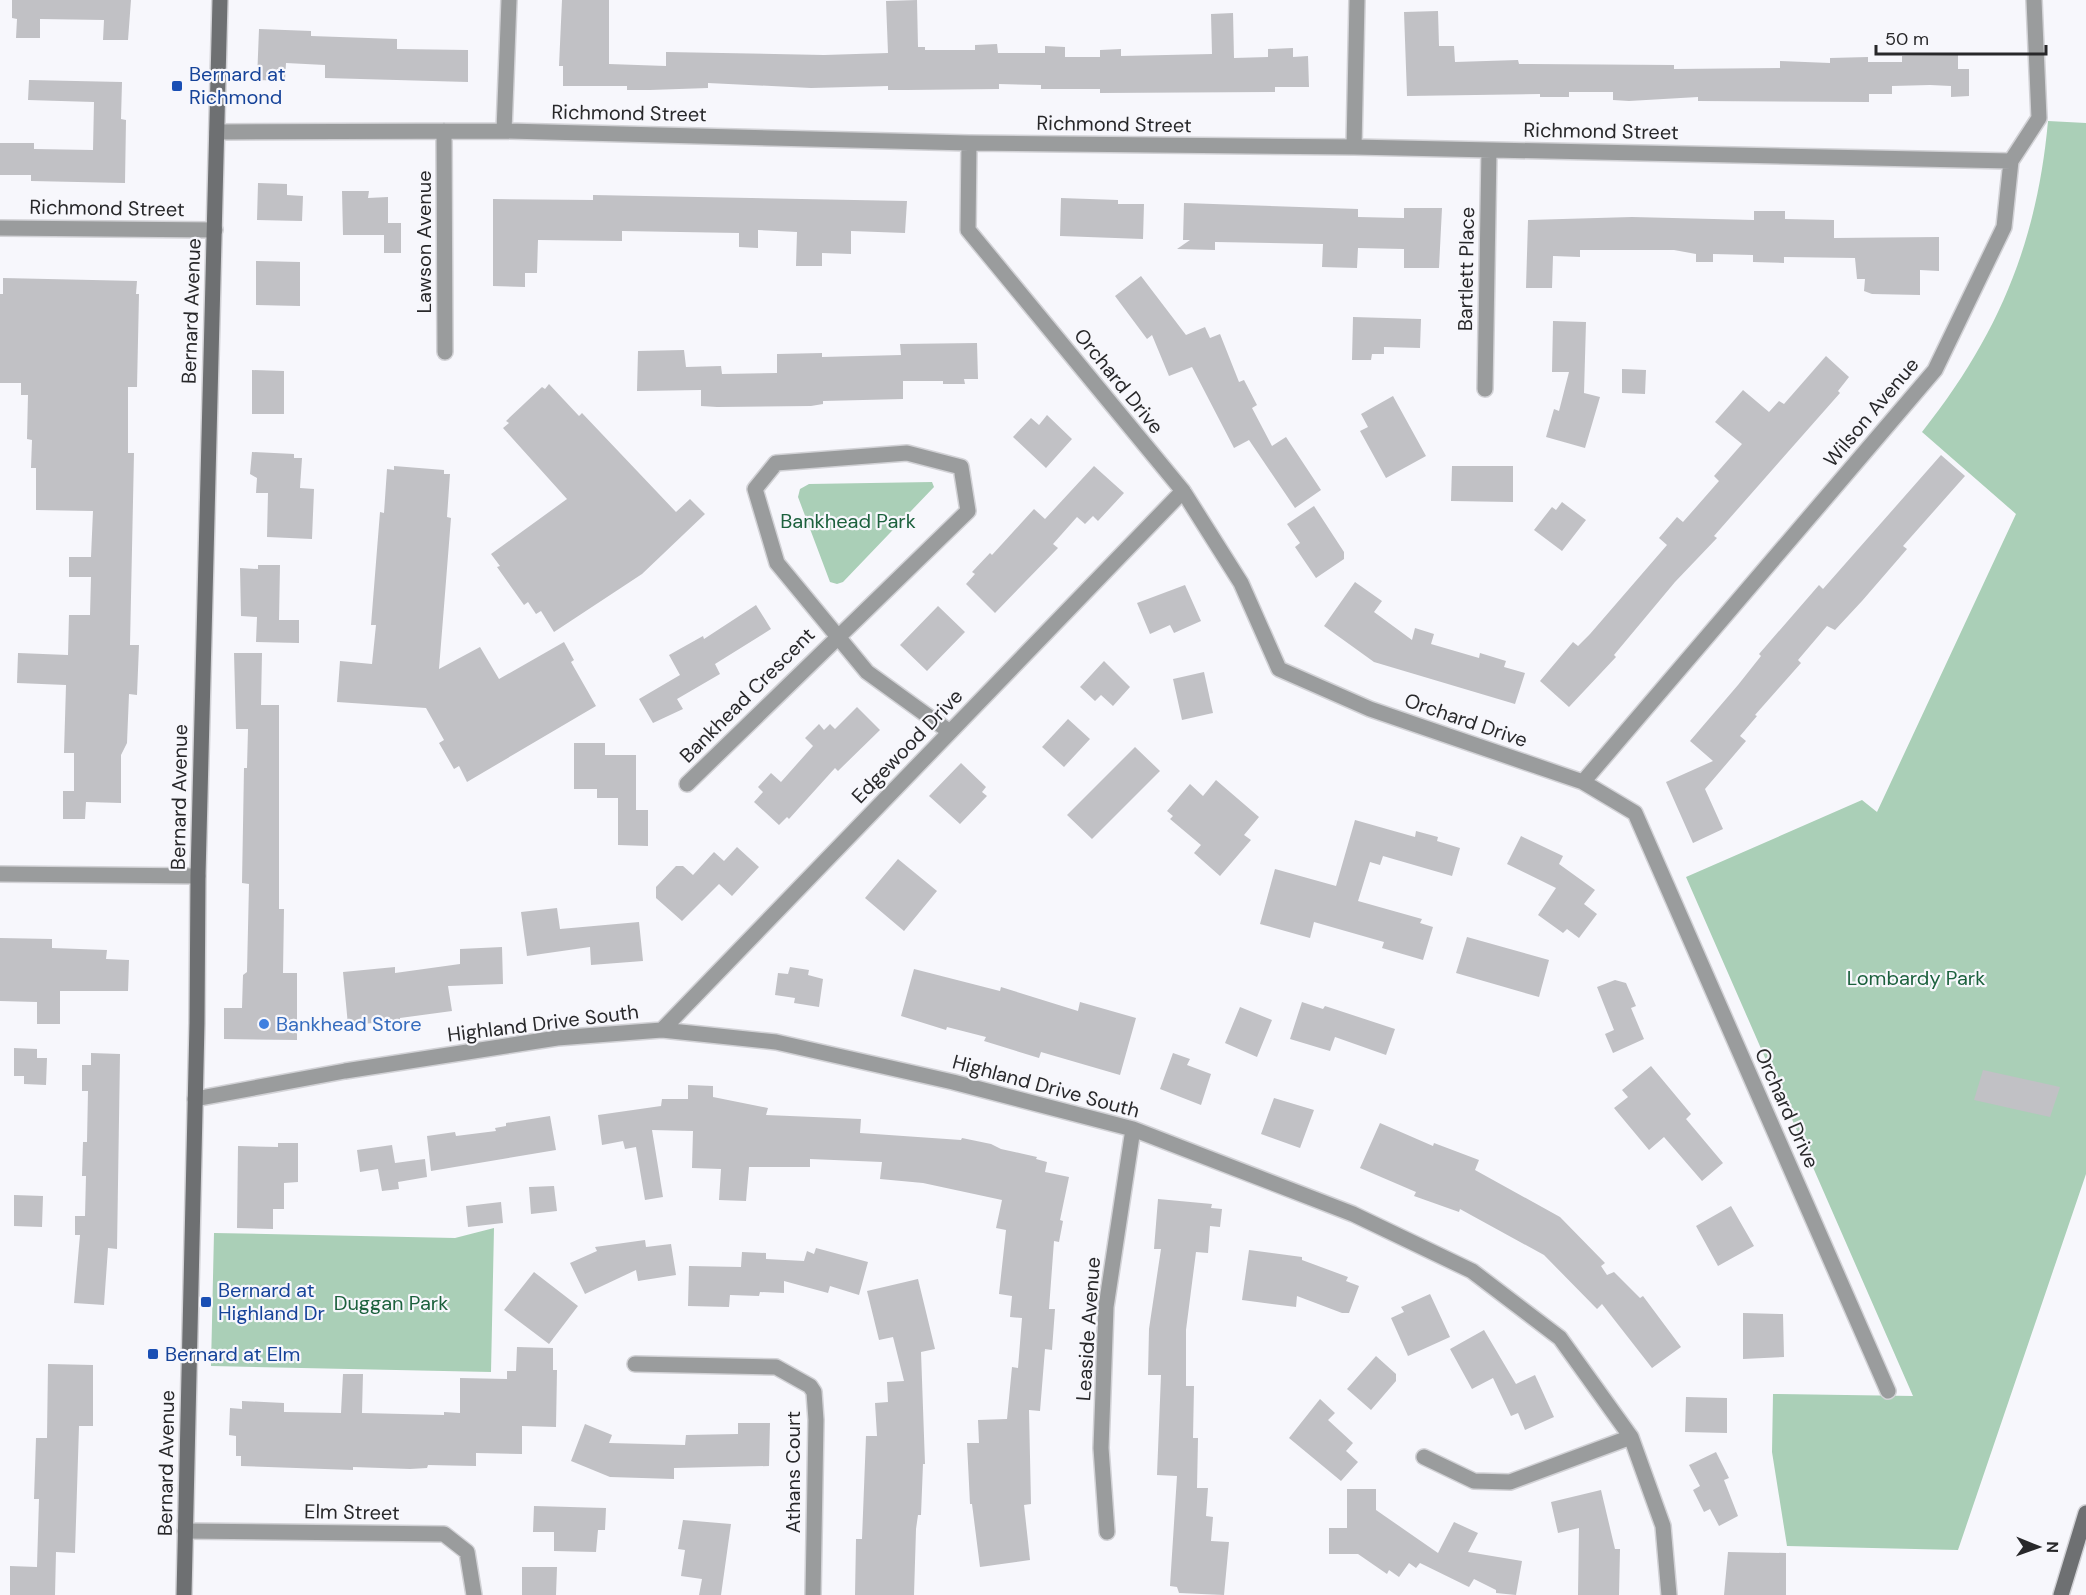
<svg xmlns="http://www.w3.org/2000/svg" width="2086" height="1595" font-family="'DM Sans',sans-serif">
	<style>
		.green { fill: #aacfb7 }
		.building { fill: #c1c1c5 }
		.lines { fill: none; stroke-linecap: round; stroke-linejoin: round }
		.street-casing { stroke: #d2d2d6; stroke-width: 18 }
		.secondary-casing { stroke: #d2d2d6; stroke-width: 18 }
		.street { stroke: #9a9c9d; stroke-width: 15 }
		.secondary { stroke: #6e7072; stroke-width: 15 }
		.transit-dot { fill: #1a4fb4; stroke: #f7f7fc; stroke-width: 2 }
		.shop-dot { fill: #3f7fe0; stroke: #f7f7fc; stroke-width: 2 }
		.labels { text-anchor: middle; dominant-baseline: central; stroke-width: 4.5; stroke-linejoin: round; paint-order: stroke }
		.transit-label { font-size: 20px; fill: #164399; stroke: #f7f7fc; text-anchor: start }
		.street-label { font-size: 20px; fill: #28282a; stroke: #f7f7fc }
		.park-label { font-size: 20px; fill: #1c613d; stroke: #f7f7fc }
		.shop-label { font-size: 20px; fill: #366cbe; stroke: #f7f7fc; text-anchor: start }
	</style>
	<rect width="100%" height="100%" fill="#f7f7fc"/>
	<path class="green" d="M2048,121l38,2v1051l-128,376 -171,-4 -15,-94 1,-58 140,2 -227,-519 176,-77 15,12 139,-298 -94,-82c76,-96 115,-189 126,-311z
		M932,482l2,5 -91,95 -6,2 -7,-2 -32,-85 2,-8 9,-5z
		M494,1228l-3,144 -280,-6 3,-133 241,5z"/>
	<path class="building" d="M12,0h119l-3,40h-25l1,-20 -64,-1v19h-24l1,-19 -5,-1z
		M562,0h47v64l57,2v-14l158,3 64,-2 -2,-52 31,-1 1,47h7v3h50v-5l22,-1 1,9h47v-7l20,1v10h35v-7l21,-1v7l91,-2 -1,-40 22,-1 1,45 34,-1v-8l25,-1v9l15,-1 1,31h-34v5l-175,1v-4h-59v-4l-42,-1v5l-92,1h-19v-4l-77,2 -103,-5v5l-58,2h-23v-4h-64v-20h-4z
		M1438,11l1,35h15l1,16 63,-2 1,4h11l144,1v4l106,-1v-7l50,2v-5l38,-1v5h34v-6l56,-1v14h11v27l-18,1v-11l-21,-1 -38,1v8h-23v8l-171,-1v-4l-69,4 -16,-1v-8h-44v5h-29v-3l-133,2 -3,-84z
		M259,29l52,2v5l86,3v10l71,1v32l-143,-4v-13l-39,-2 -1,18 -28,-1z
		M29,80l93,2 -1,37 5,1 -1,63 -94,-2v-6h-31v-32h34v6l59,1 1,-48 -66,-2z
		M258,183l29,1v11l16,1 -1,25 -45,-1z
		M342,191h27l-1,7 20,-1v26h13v30h-17v-18h-41z
		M593,195l314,6 -2,32 -54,-2v23l-29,-1v13h-26l1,-34 -39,-2v18l-19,-1v-14l-117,-2v10l-84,-1 -1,33h-12v14l-32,-1v-87l100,1z
		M1061,198l57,2v4h26l-1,35 -83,-3z
		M1184,203l174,6v8l46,1v-10h38l-3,60h-35v-19l-46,-1 -1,20 -35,-1 1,-23 -108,-2v8l-38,-1 13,-9h-7z
		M1754,211h31v8l49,1v18l105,-1v34l-19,-1v25l-48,-1 -8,-3 1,-12h-8l-2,-21 -71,-1v6l-31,-1v-7l-40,-1v8h-17v-8l-22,-4h-94v7l-27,-1 -1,32h-26l2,-68 104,-3 122,3z
		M256,261l44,1v44l-44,-1z
		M1141,276l45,59 19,-8 5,11 10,-4 19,48 5,-2 13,25 -5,3 20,38 14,-9 35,53 -26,18 -46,-68 -15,8 -42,-81 -23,9 -17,-41 -5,4 -32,-43z
		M3,278l134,3 -1,13h3l-2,93h-9v66h6l-4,192h9l-2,50 -8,-1 -2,49 -6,12v48l-35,-1 -1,17h-22v-28h11v-38h-10l2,-68 -49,-2 1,-30 50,2 1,-40h21l1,-38h-22v-20h22l2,-46 -57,-1v-42h-5l1,-28 -5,-1 1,-44h-7v-12h-21v-89h3z
		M1353,317l68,2 -1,29 -36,-1v7h-12l-1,6h-19z
		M1553,321l33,1 -2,71 16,4 -15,51 -39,-11 8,-28 5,2 10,-39h-17z
		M977,343l1,36h-14l1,5h-22v-3h-40v18l-80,2v3l-12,2 -94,1 -16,-1v-16l-64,1 1,-40 46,-1 2,17 35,-1 1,8 55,-1v-19l45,-1v4l79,-2 -1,-11z
		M1826,356l23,21 -11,14 2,2 -126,143 3,2 -42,44 -61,73 2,2 -47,50 -29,-26 33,-39 5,4 12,-12 77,-89 -8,-7 18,-21 6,5 36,-41 -5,-5 28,-32 -27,-22 28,-32 26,22 10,-11 5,3z
		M1622,369l24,1 -1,24 -23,-1z
		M252,370l32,1v43h-32z
		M549,384l30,32 3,-3 94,99 14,-13 15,15 -63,60 -88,58 -13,-21 -5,3 -8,-12 -4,3 -27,-38 3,-1 -9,-12 76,-55 -64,-71 6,-5 -3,-2 36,-34 3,2z
		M1393,396l33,60 -40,22 -26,-47 8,-4 -7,-13z
		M1047,415l25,24 -26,29 -33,-31 18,-19 8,7z
		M252,452l42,2v4h8l-2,30 14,1 -2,50 -45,-2 1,-44h-12l1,-15 -7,-4z
		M1941,455l24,21 -62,70 4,3 -45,52 -27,29 -8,-4 -29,34 3,3 -46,52 2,1 -17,20 6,5 -41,48 18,40 -30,14 -27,-61 47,-21 -23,-20 48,-56 23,-29 -2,-2 60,-69 4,4z
		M394,466l50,4v4h6l-3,43 4,1 -12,151 41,-22 19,32 65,-37 10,18 -3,2 25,44 -129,76 -8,-16 -5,3 -15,-26 5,-3 -18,-32 -89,-6 3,-41 32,3 4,-39h-5l9,-113 4,1 3,-44 7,1z
		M1094,466l30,27 -26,28 -5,-5 -8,8 -8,-7 -24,27 5,4 -63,65 -29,-29 9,-10 -3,-2 18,-19 2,2 42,-46 11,10z
		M1452,466h61v36l-62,-1z
		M1562,502l24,18 -24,31 -28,-21 18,-23 4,3z
		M1314,506l30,46v7l-28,19 -21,-31 5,-4 -13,-19z
		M258,565h22l-1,55h20v23l-43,-1 1,-25 -16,-1 -1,-48 18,1z
		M1355,582l27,19 -8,11 38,28 3,-12 19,6 -3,10 48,14 1,-5 26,8 -2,6 21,6 -10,31 -141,-42 -50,-36z
		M1185,585l16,36 -27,12 -4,-8 -20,9 -13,-31z
		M756,605l15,24 -56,35 5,10 -43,25 6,10 -30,14 -14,-24 41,-24 -11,-20 34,-19 1,3z
		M938,606l27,26 -38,39 -27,-26z
		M234,653h28l-1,52h18v204h5l-1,64h14v67l-73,-1v-31h18l1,-33 4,-3 2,-88 -7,-1 2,-115h3l1,-39h-12z
		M1104,661l26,26 -17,19 -12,-11 -6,6 -15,-14z
		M1204,672l9,41 -31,7 -9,-41z
		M857,707l23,23 -42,41 -3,-3 -46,51 -2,-2 -8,8 -25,-23 9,-10 -5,-5 13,-14 10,9 32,-36 -8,-8 14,-14 5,6 6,-6 5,5z
		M1068,719l22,20 -26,28 -22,-20z
		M574,743h31v12h31v55h12v36l-30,-1v-47h-21v-9h-23z
		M1135,747l25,24 -68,68 -25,-24z
		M961,763l25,24 -4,5 5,4 -27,28 -31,-28z
		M1216,780l43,37 -15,18 7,5 -31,36 -26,-23 7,-8 -31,-26 3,-3 -6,-5 23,-27 13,12z
		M1355,820l60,17 1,-6 22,6 -1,4 23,7 -8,28 -69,-20 -3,9 -10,-3 -12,39 64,18 -2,4 13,4 -10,33 -41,-12 2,-6 -70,-20 -4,16 -50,-14 15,-55 61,17z
		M1521,836l42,20 -4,8 36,26 -11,14 13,10 -18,24 -12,-9 -4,4 -25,-18 18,-27 -49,-24z
		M737,847l22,20 -27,29 -13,-12 -37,37 -26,-23v-11l20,-21h7l10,9 21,-23 10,9z
		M898,859l39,32 -33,40 -39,-33z
		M557,908l3,21 79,-7 4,39 -52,4 -1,-18 -63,9 -6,-44z
		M1467,937l82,23 -10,37 -83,-24z
		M0,938l52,1v9l55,2 -1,9 23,1 -1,31h-68v33h-23v-22l-37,-1z
		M502,947l1,37 -55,2 4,25 -52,7v3l-52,4 -5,-53 52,-5v6l65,-9v-15z
		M790,967l19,3 -1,5 15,4 -4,28 -25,-4 1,-5 -20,-3 3,-22 10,1z
		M914,969l86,22 1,-4 77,24 2,-9 56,16 -16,57 -79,-23 -2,6 -55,-17 2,-4 -39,-10 -1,3 -45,-14z
		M1615,980l11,3 10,23 -5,2 13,31 -31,14 -8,-19 9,-4 -17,-43z
		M1302,1002l21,7 2,-3 70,23 -9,26 -51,-18 -5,14 -40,-12z
		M1240,1007l32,13 -15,37 -32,-14z
		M14,1048l23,1v9h10l-1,27 -22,-1v-8h-10z
		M91,1053l29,1 -3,195 -9,-1 -4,57 -30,-2 6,-68h-5v-19h10l1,-40h-4l1,-34h4l1,-51h-6v-26h9z
		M1173,1053l17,6 -3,6 24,9 -10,31 -41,-16z
		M1651,1066l40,48 -5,5 37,44 -21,18 -38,-44 -15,13 -35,-42 14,-11 -6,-7z
		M1983,1070l77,17 -10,30 -76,-17z
		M688,1085l25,1v11l55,11 -2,7 95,4 -1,14 101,7 1,-2 29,6 10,5 36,8 -1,2 11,3 -2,10 24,5 -9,43 3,1 -4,21 -5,-1 -5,68h6l-3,41 -7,-1 -5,62 -11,-1 2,94 -7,1 6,55 -50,7 -8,-63h-2l-3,-61h12l-1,-23 29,-1 5,-52 6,1 4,-50 -12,-1 2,-21 -13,-2 7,-64 -10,-2 6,-28 -79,-17 -43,-4 2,-17 -72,-3v8h-61l-3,34 -27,-1 2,-31 -29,-1 1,-37 -41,-1 11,67 -18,3 -9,-53 -11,2 -2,-8 -21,4 -4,-30 63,-9 1,-7h26z
		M1274,1098l40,12 -14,38 -39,-14z
		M550,1116l6,34 -125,21 -4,-35 28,-4 1,4 40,-5 -1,-3 11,-2v-3z
		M1380,1123l53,23 1,-3 45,17 -4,10 85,47 45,46 -4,3 6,9 7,-3 26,26 3,-2 38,51 -29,21 -50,-64 -5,5 -53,-54 -84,-46 -1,3 -45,-16 2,-4 -56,-24z
		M278,1143h20v39l-14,1v26h-11v20l-36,-1 1,-82 40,1z
		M392,1145l3,18 30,-4 2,18 -29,5 1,7 -17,2 -4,-22 -18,3 -3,-22z
		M554,1186l3,25 -26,3 -2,-27z
		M14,1195l29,1 -1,31 -28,-1z
		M1158,1199l54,5 -1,4 11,1 -2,18 -10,-1 -2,27 -12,-1 -10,78v56h8l-1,52h5l-1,50h11l-2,28 7,1 -2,24 18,1 -5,53 -45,-2 -2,-6 -7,-1 7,-110 -20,-1 4,-100h-13l1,-46 12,-80h-7z
		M501,1202l2,21 -35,4 -2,-21z
		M1731,1206l23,40 -36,20 -22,-40z
		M645,1240l1,7 25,-3 5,31 -38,6 -2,-11 -51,24 -15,-31 27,-12 -2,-4z
		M816,1248l52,14 -9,33 -29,-9 -2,7 -44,-12v12l-24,-1 -1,4 -29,-1 -1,12 -41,-1 1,-40 52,1 1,-15 24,1v6l38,2 3,-10 7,3z
		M1249,1250l53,7v3l46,17 -2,4 13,5 -10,27h-7l-45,-17 -1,11 -54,-7z
		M534,1272l44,34 -29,38 -45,-34z
		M918,1279l17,70 -14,3 4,112h-2l-2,51h-3l-2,14 -2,66h-59l1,-56h6l4,-103h11l-2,-33 13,-1 -1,-20 17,-1 -11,-44 -14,3 -12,-49z
		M1430,1294l20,43 -42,19 -17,-38 13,-6 -3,-5z
		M1743,1313l40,1 1,43 -41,2z
		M1484,1330l32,54 19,-9 19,42 -29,13 -7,-17 -7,3 -18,-38 -21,11 -22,-40z
		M517,1347l36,1v22h4l-1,57 -34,-1v28l-46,-1v13l-48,-1 -1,3 -17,1 -57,-2v3l-112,-4v-10h-5v-20l-7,-1 1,-27 12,1v-8l42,2v9l57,1 2,-39h20l-1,39 82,2v-3l16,1v-35l47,1v-8h9z
		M1376,1356l20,18v7l-25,29 -24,-21z
		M48,1364l45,1v61h-14l-4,127 -19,-1 -1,43h-45v-29l27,1 2,-68h-5l2,-61h11z
		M1686,1397l41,1v35l-42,-1z
		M1320,1399l15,14 -7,7 25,23 -7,8 12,11 -17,19 -52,-43z
		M738,1423h32l-1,43 -95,2v11l-64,-2 -39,-16 14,-37 27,11 -3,8 76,2 1,-10 52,-1z
		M1716,1452l13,26 -5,2 14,36 -19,10 -9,-17 -6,3 -11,-22 7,-4 -11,-21z
		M1347,1489h29v21l62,43 16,-31 24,11 -10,19 54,9 -6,34 -20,-2v-3l-22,-11 -5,8 -49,-24 -4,5 -7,-5 -10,14 -10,-7 -2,4 -29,-20h-29v-26h18z
		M1601,1490l14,59h5l-1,46h-41l1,-67 -21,5 -7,-31z
		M534,1506l72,2 -1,22h-7l-2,22 -42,-1v-19h-21z
		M683,1520l48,4 -10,71h-22l3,-16 -21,-3 4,-26 -7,-1z
		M1728,1552l58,1v42h-62z
		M522,1567h35l-1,28h-34z"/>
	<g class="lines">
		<defs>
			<path id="street" d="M444,131l1,221
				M504,131l5,-131
				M217,132l287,-1 465,12 385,4 657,14
				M969,143l-1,87 215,261 58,92 38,86 91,40 213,73 52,31 253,578
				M1354,147l3,-147
				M0,228l215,2
				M1485,389l4,-239
				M1583,782l352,-412 69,-143 7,-66 28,-43 -5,-118
				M687,784l281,-273 -7,-44 -54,-14 -131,10 -21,26 22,74 90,109 83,60
				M0,874l198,2
				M662,1030l521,-539
				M195,1099l150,-28 212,-33 105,-8 114,12 177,40 180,47 220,85 119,57 88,67 71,99 32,89 6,69
				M635,1364l141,3 34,19 4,6 2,28 -3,175
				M1424,1457l50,24 36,1 121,-45
				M185,1531l259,3 23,18 7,43
				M1107,1532l-6,-84 5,-141 27,-178"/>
			<path id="secondary" d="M184,1595l13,-572 1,-147 22,-876
				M2061,1595l25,-82"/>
		</defs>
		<use href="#street" class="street-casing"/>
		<use href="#secondary" class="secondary-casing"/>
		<use href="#street" class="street"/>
		<use href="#secondary" class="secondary"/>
	</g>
	<g class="transit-dot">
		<rect x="171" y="80" width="12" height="12" rx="3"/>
		<rect x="200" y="1296" width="12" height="12" rx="3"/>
		<rect x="147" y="1348" width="12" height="12" rx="3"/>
	</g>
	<circle class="shop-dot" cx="264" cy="1024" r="6"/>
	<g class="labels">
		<g class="transit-label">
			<text x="189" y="74">Bernard at<tspan x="189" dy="23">Richmond</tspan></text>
			<text x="218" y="1290">Bernard at<tspan x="218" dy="23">Highland Dr</tspan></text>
			<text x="165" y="1354">Bernard at Elm</text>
		</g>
		<g class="street-label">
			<text transform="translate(629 113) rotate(1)">Richmond Street</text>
			<text transform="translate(1114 124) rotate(1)">Richmond Street</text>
			<text transform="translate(1601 131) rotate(1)">Richmond Street</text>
			<text transform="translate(107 208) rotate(1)">Richmond Street</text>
			<text transform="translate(424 242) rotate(-90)">Lawson Avenue</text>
			<text transform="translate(1466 269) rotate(-89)">Bartlett Place</text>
			<text transform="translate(191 311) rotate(-88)">Bernard Avenue</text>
			<text transform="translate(1119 381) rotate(51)">Orchard Drive</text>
			<text transform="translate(1871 412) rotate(-50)">Wilson Avenue</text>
			<text transform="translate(747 695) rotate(-45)">Bankhead Crescent</text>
			<text transform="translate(1466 720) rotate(19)">Orchard Drive</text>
			<text transform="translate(907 746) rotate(-46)">Edgewood Drive</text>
			<text transform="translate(179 797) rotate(-89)">Bernard Avenue</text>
			<text transform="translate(543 1023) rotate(-7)">Highland Drive South</text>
			<text transform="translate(1046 1086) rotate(15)">Highland Drive South</text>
			<text transform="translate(1787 1108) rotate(66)">Orchard Drive</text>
			<text transform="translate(1088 1329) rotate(-86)">Leaside Avenue</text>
			<text transform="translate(166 1463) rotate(-89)">Bernard Avenue</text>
			<text transform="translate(793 1472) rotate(-90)">Athans Court</text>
			<text transform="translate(352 1512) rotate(1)">Elm Street</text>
		</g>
		<g class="park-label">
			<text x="848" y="521">Bankhead Park</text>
			<text x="1916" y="978">Lombardy Park</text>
			<text x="391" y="1303">Duggan Park</text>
		</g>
		<g class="shop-label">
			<text x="276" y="1024">Bankhead Store</text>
		</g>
	</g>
	<g transform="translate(2038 1547) rotate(91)" stroke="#f7f7fc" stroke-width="4.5" paint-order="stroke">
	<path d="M0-4.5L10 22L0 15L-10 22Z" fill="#28282a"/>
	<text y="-9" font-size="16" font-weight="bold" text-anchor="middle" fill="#28282a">N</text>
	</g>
	<path d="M1876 45v9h170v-9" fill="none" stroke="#28282a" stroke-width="3"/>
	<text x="1885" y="45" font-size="18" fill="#28282a" stroke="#f7f7fc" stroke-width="4.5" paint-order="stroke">50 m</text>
</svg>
